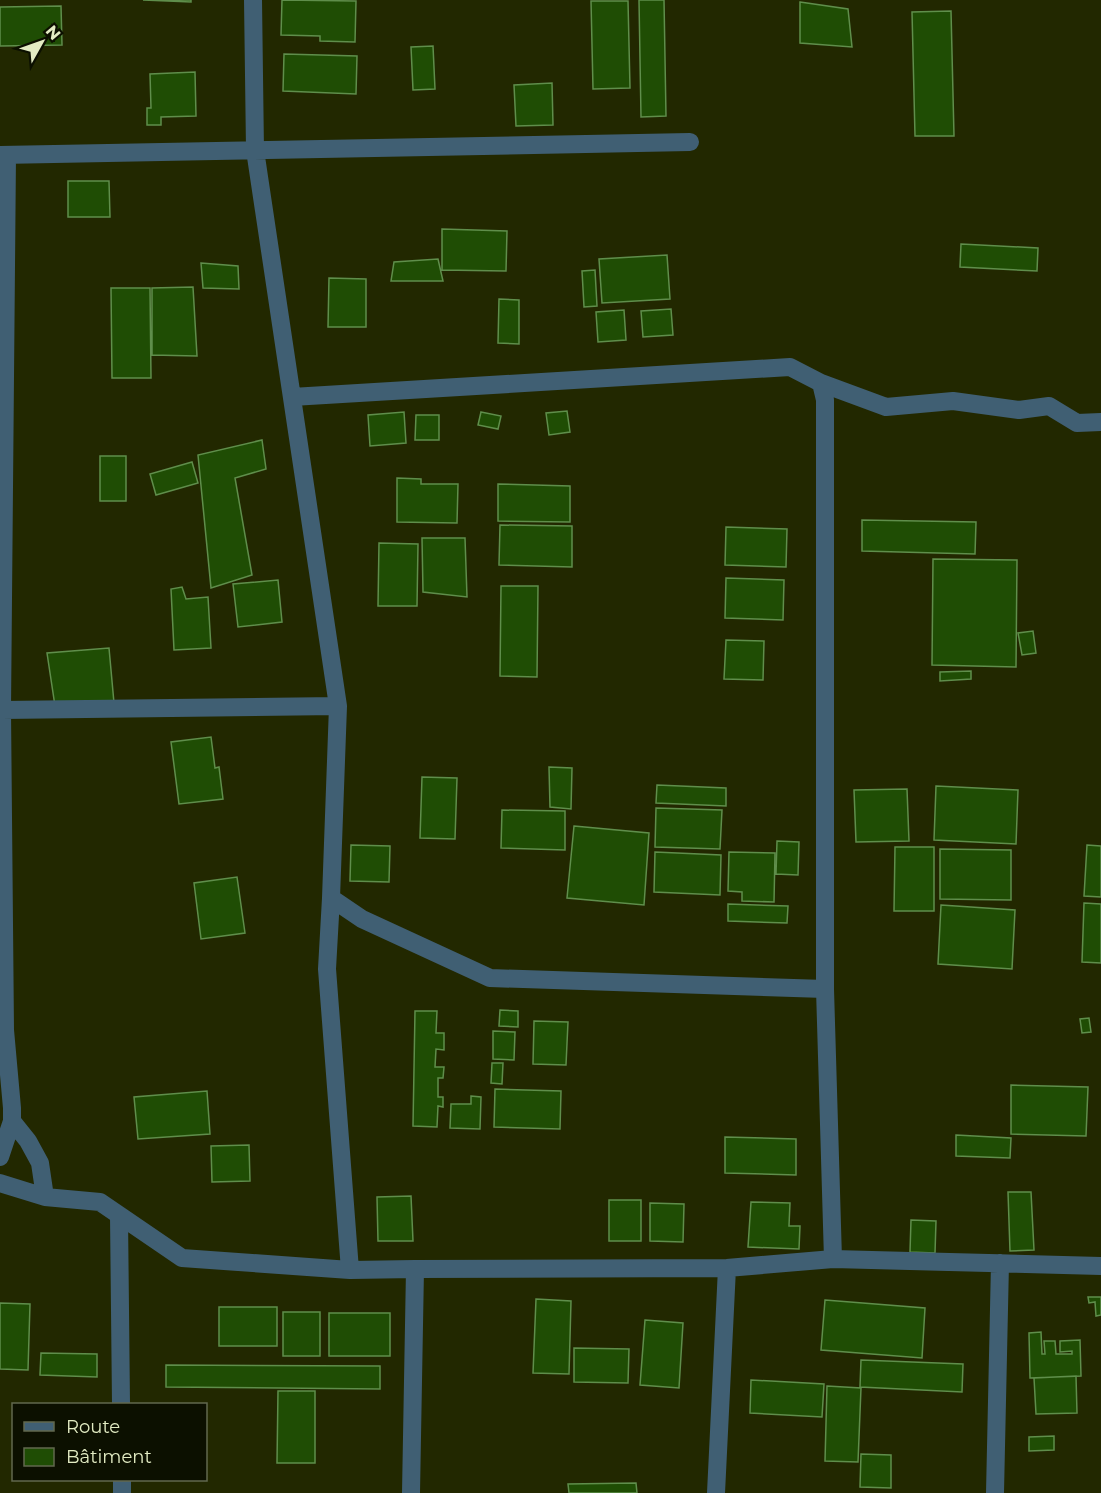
<svg xmlns="http://www.w3.org/2000/svg" width="1101" height="1493" font-family="Montserrat,sans-serif">
	<style>
		.building { fill: #1f4d04; stroke: #5f8e4b; stroke-width: 1.5 }
		.lines { fill: none; stroke-linecap: round; stroke-linejoin: round }
		.minor { stroke: #405f73; stroke-width: 18 }
	</style>
	<rect width="100%" height="100%" fill="#222800"/>
	<path class="building" d="M143,0h48v2z
		M282,0l74,1 -1,41 -35,-1v-5l-39,-1z
		M639,0h25l2,116 -25,1z
		M591,1h37l2,87 -37,1z
		M800,2l48,7 4,38 -52,-4z
		M61,6l1,39 -62,1v-39z
		M951,11l3,125h-39l-3,-124z
		M433,46l2,43 -22,1 -2,-43z
		M284,54l73,2 -1,38 -73,-3z
		M195,72l1,44 -35,1v8h-14v-17h4l-1,-34z
		M552,83l1,42 -37,1 -2,-41z
		M68,181h41l1,36h-42z
		M442,229l65,2 -1,40 -64,-1z
		M961,244l77,4 -1,23 -77,-4z
		M667,255l3,44 -68,4 -3,-44z
		M438,259l5,22h-52l3,-19z
		M201,263l37,3 1,23 -36,-1z
		M595,270l2,36 -13,1 -2,-36z
		M329,278l37,1v48h-38z
		M193,287l4,69 -45,-1v-67z
		M111,288h39l1,90h-39z
		M499,299l20,1v44l-21,-1z
		M671,309l2,26 -30,2 -2,-26z
		M624,310l2,30 -28,2 -2,-30z
		M567,411l3,21 -21,3 -3,-22z
		M404,412l2,31 -36,3 -2,-31z
		M481,412l20,4 -3,13 -20,-4z
		M416,415h23v25h-24z
		M262,440l4,29 -31,9 17,97 -41,13 -13,-133z
		M100,456h26v45h-26z
		M192,462l6,21 -42,12 -6,-21z
		M397,478l24,1v5h37l-1,39 -60,-1z
		M498,484l72,2v36l-72,-1z
		M862,520l114,2 -1,32 -113,-3z
		M500,525l72,1v41l-73,-2z
		M726,527l61,2 -1,38 -61,-2z
		M422,538h43l2,59 -44,-5z
		M379,543l39,1 -1,62h-39z
		M933,559l84,1 -1,107 -84,-2z
		M726,578l58,2 -1,40 -58,-2z
		M278,580l4,42 -44,5 -5,-43z
		M501,586h37l-1,91 -37,-1z
		M182,587l4,12 22,-2 3,51 -37,2 -3,-61z
		M1033,631l3,22 -14,2 -4,-22z
		M726,640l38,1 -1,39 -39,-1z
		M109,648l5,55 -59,3 -8,-53z
		M971,671v8l-31,2v-9z
		M211,737l4,31 4,-1 4,32 -44,5 -8,-62z
		M549,767l23,1 -1,41 -21,-2z
		M422,777l35,1 -2,61 -35,-1z
		M657,785l69,3v18l-70,-3z
		M936,786l82,4 -2,54 -82,-4z
		M907,789l2,52 -53,1 -2,-52z
		M656,808l66,2 -2,39 -65,-2z
		M502,810l63,1v39l-64,-2z
		M574,826l75,7 -5,72 -77,-7z
		M777,841l22,1 -1,33 -22,-1z
		M351,845l39,1 -1,36 -39,-1z
		M1087,845l14,1v51l-17,-1z
		M895,847h39v64h-40z
		M940,849l71,1v50l-71,-1z
		M655,852l66,3 -1,40 -66,-3z
		M729,852l46,1 -1,49 -32,-1v-9l-14,-1z
		M237,877l8,56 -44,6 -7,-56z
		M1084,903l17,1v59l-19,-1z
		M728,904l60,2 -1,17 -59,-2z
		M941,905l74,5 -3,59 -74,-5z
		M500,1010l18,1v16l-19,-1z
		M415,1011h22l-1,22h8v17l-8,-1 -1,18h9l-1,11h-5v19h5v10l-5,-1 -1,21 -24,-1z
		M1089,1018l2,14 -9,1 -2,-14z
		M534,1021l34,1 -2,43 -33,-1z
		M493,1031l22,1 -1,28 -21,-1z
		M492,1063h11l-1,21 -11,-1z
		M1011,1085l77,2 -2,49 -75,-2z
		M495,1089l66,2 -1,38 -66,-2z
		M207,1091l3,43 -72,5 -4,-42z
		M471,1096l10,1 -1,32 -30,-1 1,-24h20z
		M956,1135l55,3 -1,20 -54,-2z
		M725,1137l71,2v36l-71,-2z
		M249,1145l1,36 -38,1 -1,-36z
		M1008,1192h23l3,58 -24,1z
		M411,1196l2,45h-35l-1,-44z
		M609,1200h32v41h-32z
		M751,1202l39,1 -1,23h11l-1,23 -51,-2z
		M650,1203l34,1 -1,38 -33,-1z
		M911,1220l25,1 -1,32 -25,-1z
		M1088,1297h13v18l-5,1 -1,-14 -6,1z
		M536,1299l35,2 -2,73 -36,-1z
		M825,1300l100,8 -3,50 -101,-8z
		M0,1303l30,1 -2,66 -28,-1z
		M219,1307h58v39h-58z
		M283,1312h37v44h-37z
		M329,1313h61v43h-61z
		M645,1320l38,3 -4,65 -39,-3z
		M1041,1332l1,22h3l-1,-13h11l1,13h16v-3l-12,1v-11l20,-1 1,36 -51,2 -1,-45z
		M574,1348l55,1 -1,34 -54,-1z
		M41,1353l56,1v23l-57,-2z
		M861,1360l102,4 -1,28 -102,-5z
		M166,1365l214,1v23l-214,-2z
		M1076,1376l1,37 -41,1 -2,-36z
		M751,1380l73,4 -2,33 -72,-4z
		M827,1386l34,2 -3,74 -33,-1z
		M278,1391h37v72h-38z
		M1054,1436v14l-25,1v-14z
		M861,1454l30,1v33l-31,-1z
		M636,1483l1,10h-68l-1,-9z"/>
	<g class="lines">
		<path class="minor" d="M253,0l2,150 83,556 -7,192 -4,71 23,301
			M0,155l690,-13
			M821,383l4,17v589l8,270
			M292,397l498,-30 31,16 65,24 67,-6 66,9 30,-4 28,17 24,-1
			M2,710l336,-4
			M331,898l31,21 128,59 335,11
			M12,1121l16,20 12,22 5,34
			M0,1157l12,-36v-13l-7,-78 -3,-320 5,-555
			M0,1183l45,14 55,5 82,56 168,12 65,-1 312,-1 106,-9 268,7
			M119,1216l2,188
			M122,1480v13
			M411,1493l4,-224
			M716,1493l11,-225
			M995,1493l5,-230"/>
	</g>
	<rect x="12" y="1403" width="195" height="78" fill="#0c1000" stroke="#62684e" stroke-width="1.5"/>
	<rect x="24" y="1422" width="30" height="9" fill="#405f73" stroke="#62684e" stroke-width="1.5"/>
	<text x="66" y="1433" font-size="18" fill="#e3ecc3">Route</text>
	<rect x="24" y="1448" width="30" height="18" fill="#1f4d04" stroke="#62684e" stroke-width="1.5"/>
	<text x="66" y="1463" font-size="18" fill="#e3ecc3">Bâtiment</text>
	<g transform="translate(42 42) rotate(50)" stroke="#0c1000" stroke-width="4.5" paint-order="stroke">
	<path d="M0-4.5L10 22L0 15L-10 22Z" fill="#e3ecc3"/>
	<text y="-9" font-size="16" font-weight="bold" text-anchor="middle" fill="#e3ecc3">N</text>
	</g>
</svg>
